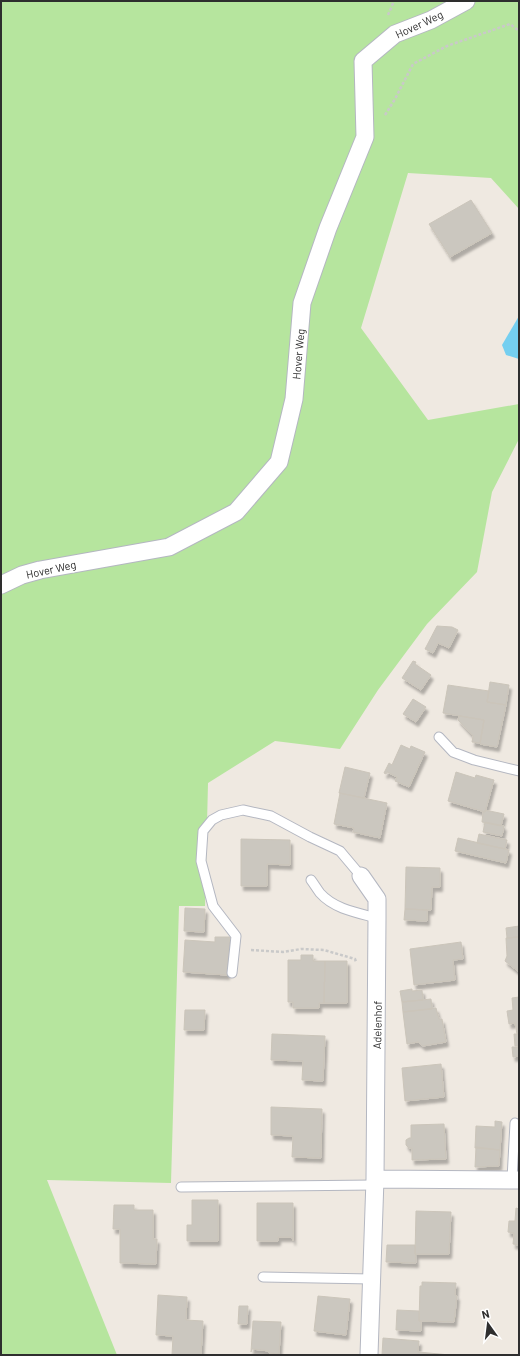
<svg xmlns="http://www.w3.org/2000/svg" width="520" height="1356" font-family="Barlow,sans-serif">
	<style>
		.green { fill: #b6e59e }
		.water { fill: #75cff0 }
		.building { fill: #cbc7bf; stroke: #cbc5ba; filter: url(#shadow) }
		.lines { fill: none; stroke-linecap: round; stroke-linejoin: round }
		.lane-casing { stroke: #b4b7c1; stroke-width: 11 }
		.street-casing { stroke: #b4b7c1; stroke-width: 19 }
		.path { stroke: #c9c9c9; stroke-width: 2.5; stroke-dasharray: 3 2; stroke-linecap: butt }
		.lane { stroke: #fff; stroke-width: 9 }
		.street { stroke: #fff; stroke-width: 17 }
		.labels { text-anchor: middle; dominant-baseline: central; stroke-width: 3; stroke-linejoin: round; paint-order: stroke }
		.street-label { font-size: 11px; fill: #2e2e2e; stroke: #fff }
	</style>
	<defs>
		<filter id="shadow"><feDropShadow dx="2.5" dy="4.5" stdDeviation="1" flood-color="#0004"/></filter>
	</defs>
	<rect width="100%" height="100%" fill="#efe9e1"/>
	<path class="green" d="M1,1h518v208l-28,-31 -83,-5 -47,155 67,92 91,-16v35l-27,53 -15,80 -50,52 -49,66 -38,59 -65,-8 -67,42 -3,123h-26l-8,277 -124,-3 70,175h-116z"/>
	<path class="water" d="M519,316v43l-13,-4 -4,-10z"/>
	<path class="building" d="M471,200l21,33 -42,24 -21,-33z
		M437,626l15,1 6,3 -9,18 -11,-5 -5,10 -8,-4z
		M413,661l3,1 -1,2 16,11 -10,15 -19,-12z
		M490,682l19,3 -3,20 -19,-3z
		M448,685l41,6 -2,11 19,3 -9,42 -17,-3 4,-24 -41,-7z
		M413,699l13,8 -10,15 -13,-8z
		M459,716l25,4 -4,23 -8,-1 1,-6 -15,-16z
		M401,745l9,4 1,-3 14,6 -16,35 -14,-6 2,-4 -10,-5 -1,2 -2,-1 5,-10 3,2z
		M345,767l25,6 -6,25 -25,-5z
		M456,772l19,6 1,-3 18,5 -9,32 -37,-11z
		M340,793l47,10 -7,35 -27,-6 1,-4 -20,-4z
		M485,810l19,4 -3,12 -19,-4 1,-10h2z
		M485,822l19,4 -2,10 -19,-4z
		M479,834l28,6 -2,9 -28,-6z
		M458,838l51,12 -3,13 -51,-12z
		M241,839l49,1v25l-23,-1v22h-26z
		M406,867l34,1v19h-8l-1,23 -26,-1z
		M185,908l20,1 -1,23 -20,-1z
		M405,909l22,1v11l-23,-1z
		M519,926v11l-12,1 -1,-10z
		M215,937h15l-3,38 -44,-3 2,-32 30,2z
		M519,937v35l-14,-11 2,-5 -1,-18z
		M461,942l2,17 -10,1 2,20 -41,5 -4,-36z
		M301,955h12v6h12l-1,42h-5v5h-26v-6h-5v-42h13z
		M325,961h22v42h-23z
		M412,989v2l10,-1 1,10 -21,2 -2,-11z
		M519,997v37h-2l-2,-11 -6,1 -2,-13 6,-1 -1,-12z
		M431,999l1,10 -29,3 -1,-10z
		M436,1008l3,11h3l4,23 -23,4 -5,-4 -11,2 -4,-32z
		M185,1010h20l-1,20h-20z
		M272,1034l53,2 -2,45 -21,-1 1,-19 -32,-1z
		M514,1034h5v11l-4,1z
		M512,1047h7v9l-6,1z
		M441,1064l3,33 -39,4 -3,-33z
		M271,1107l51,2 -1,49 -29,-1 1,-21 -22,-1z
		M495,1121l7,1 -2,28 -25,-2 1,-22 19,1z
		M444,1124l2,35 -34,1v-12h-3l-3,-3v-5l3,-2h2v-13z
		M476,1147l24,3 -1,16 -24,1z
		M192,1200h26v41h-31v-16h5z
		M257,1203h36v38l-1,-4h-14v4h-21z
		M114,1205h20v5h19v29h4l-1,25 -36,-1v-34h-7z
		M516,1208l3,1v36l-6,-1 1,-11 -6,-1 1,-11h6z
		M416,1211l35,1 -2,42h-34z
		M387,1245h28l1,18 -30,-1z
		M422,1282l34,1 -1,12 2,1 -3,26 -35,-1 1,-35h2z
		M158,1295l29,2 -1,23 17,1 -2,34h-29l1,-19 -17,-1z
		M318,1296l32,3 -4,36 -32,-4z
		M239,1306h9l-1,18h-9z
		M397,1310l22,1v10h2v10l-25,-1z
		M253,1321l28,1 -2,32 -10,-1v-2l-17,-2 -1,3z
		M383,1338l36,3 -1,11 32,3h-68z"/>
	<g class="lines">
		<defs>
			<path id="lane" d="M439,737l14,15 21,8 45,11
				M311,880c3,4 6,9 9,13 14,16 38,20 57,25
				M232,973l4,-37 -23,-30 -12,-45 2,-30 9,-11 9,-5 22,-5 28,6 39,21 30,14 21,25
				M512,1179l3,-56
				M181,1187l194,-2
				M263,1277l109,2"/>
			<path id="street" d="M1,585l21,-10 18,-5 129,-23 67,-35 43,-50 15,-63 8,-96 26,-75 37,-91 -2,-76 32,-27 36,-14 35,-19
				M361,876l16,23v19l-2,261 -6,176
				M375,1179l144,1"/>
		</defs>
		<use href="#lane" class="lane-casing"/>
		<use href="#street" class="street-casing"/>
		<path class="path" d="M388,15l6,-14
			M385,115l10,-16 18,-35 34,-18 63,-22 9,7
			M251,950l32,2 18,-3 23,1 31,9 1,3"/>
		<use href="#lane" class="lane"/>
		<use href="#street" class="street"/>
	</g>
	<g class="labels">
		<g class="street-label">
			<text transform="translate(419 24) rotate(-25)">Hover Weg</text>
			<text transform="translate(298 354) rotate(-85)">Hover Weg</text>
			<text transform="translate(51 569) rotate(-12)">Hover Weg</text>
			<text transform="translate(377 1025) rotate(-89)">Adelenhof</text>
		</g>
	</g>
	<rect width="520" height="1356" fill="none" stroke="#2e2e2e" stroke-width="4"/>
	<g transform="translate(488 1324) rotate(346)" stroke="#ffffff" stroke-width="3" paint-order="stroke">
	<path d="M0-3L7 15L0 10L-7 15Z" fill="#2e2e2e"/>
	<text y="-6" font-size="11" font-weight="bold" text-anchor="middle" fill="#2e2e2e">N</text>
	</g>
</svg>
